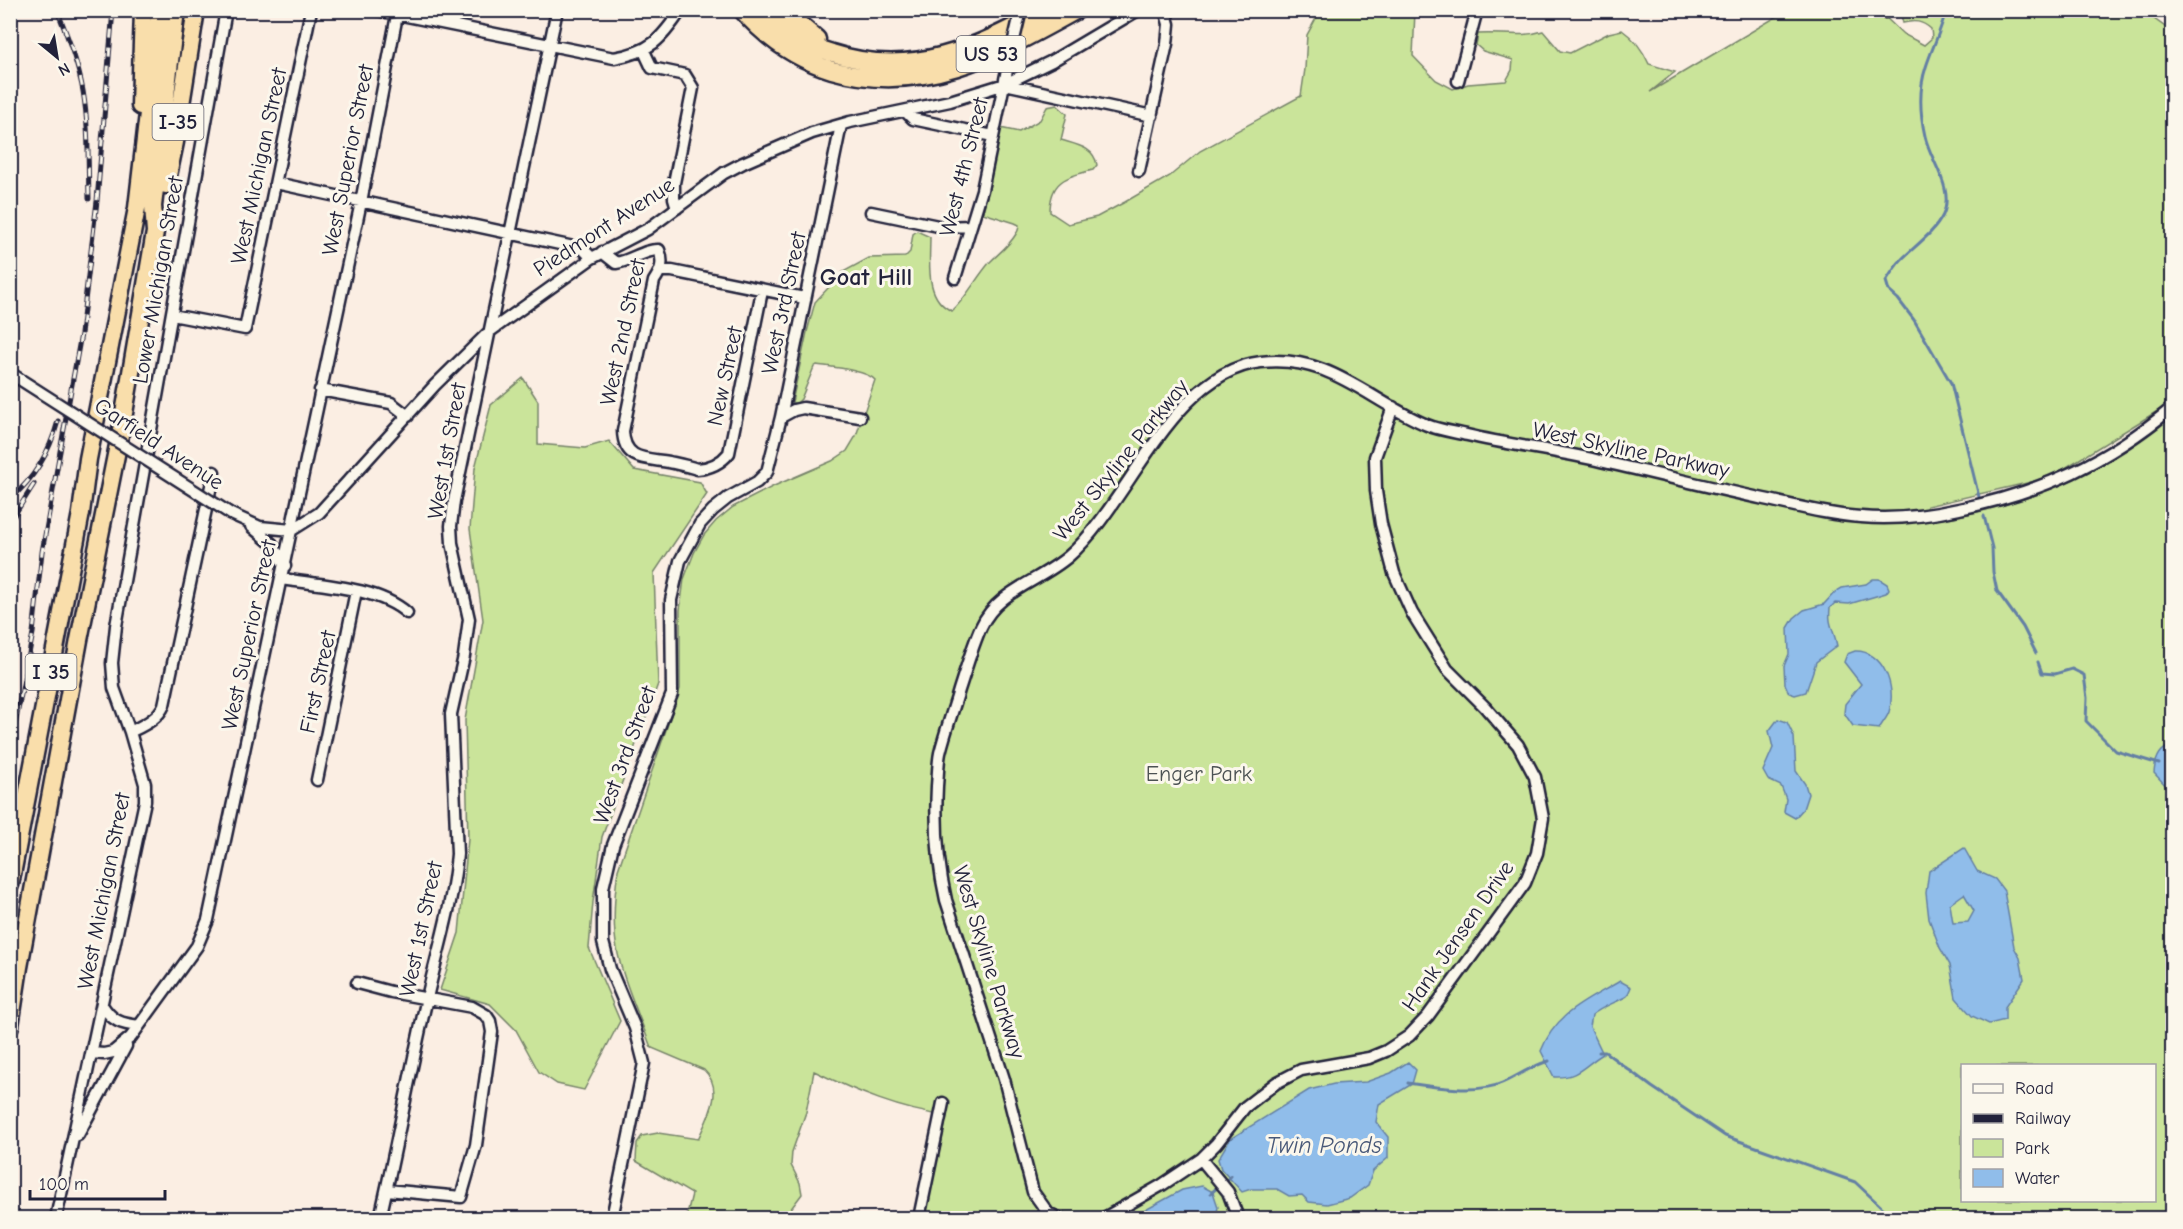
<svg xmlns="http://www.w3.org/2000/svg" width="2183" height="1229" font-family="'Comic Neue',sans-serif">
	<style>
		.green { fill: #cae49a; stroke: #76836a; stroke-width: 1.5; fill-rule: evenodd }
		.water { fill: #90bdea; stroke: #647fa4; stroke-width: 1.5; fill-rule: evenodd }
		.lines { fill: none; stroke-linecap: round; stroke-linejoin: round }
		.stream { stroke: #647fa4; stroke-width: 3 }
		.minor-casing { stroke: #22223b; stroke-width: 15 }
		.highway-casing { stroke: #22223b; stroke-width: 21 }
		.minor { stroke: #fbf7ec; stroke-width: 10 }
		.highway { stroke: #f9deab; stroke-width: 16 }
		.rail-casing { stroke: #22223b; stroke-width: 5 }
		.rail { stroke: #fbf7ec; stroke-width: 3; stroke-dasharray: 9; stroke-linecap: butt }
		.minor-bridge-casing { stroke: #22223b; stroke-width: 15; stroke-linecap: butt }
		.minor-bridge { stroke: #fbf7ec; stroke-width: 10 }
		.labels { text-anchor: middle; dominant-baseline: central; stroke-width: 6; stroke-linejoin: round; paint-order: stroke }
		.shield { fill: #fbf7ec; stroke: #636270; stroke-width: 1.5 }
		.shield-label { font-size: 21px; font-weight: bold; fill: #22223b }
		.street-label { font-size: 22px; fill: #22223b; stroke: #fbf7ec }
		.park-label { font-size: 22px; fill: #4c5253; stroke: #fbf7ec }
		.neighbourhood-label { font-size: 24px; font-weight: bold; fill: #22223b; stroke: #fbf7ec }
		.water-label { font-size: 24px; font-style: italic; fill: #485878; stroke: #fbf7ec }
	</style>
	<rect width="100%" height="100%" fill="#fbeee3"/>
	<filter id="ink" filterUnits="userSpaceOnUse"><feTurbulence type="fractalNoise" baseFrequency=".0167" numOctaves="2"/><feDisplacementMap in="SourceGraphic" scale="12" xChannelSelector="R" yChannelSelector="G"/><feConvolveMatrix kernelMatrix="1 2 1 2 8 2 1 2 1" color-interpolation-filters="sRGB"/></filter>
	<g filter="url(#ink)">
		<path class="green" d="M1320,11h95l-2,45 23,24 17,9 15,-5 38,-3 6,-11 1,-10 -30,-9 -7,-6 2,-11c22,-2 44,4 65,-3l17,20 10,2 39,-20 13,-3c13,9 21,20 27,34l26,8 -25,20 136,-81h93l24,23 21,11 8,-7 -1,-9c-9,-8 -16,-9 -28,-6l-3,-12h243l29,21v370l-123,76 -122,28 2,15c92,-13 171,-45 243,-104v801h-1247l22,-102c-47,-6 -90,-24 -133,-45l-8,41 -14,40 -1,13 9,18 2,11 -18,24h-98l6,-24 -56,-33 1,-18 5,-7 16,-3 40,6c10,-22 27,-49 6,-69l-52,-22 -2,-3c-12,-34 -32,-74 -35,-110 -2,-22 0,-44 3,-65l62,-181v-79l4,-31 10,-26 10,-18 12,-14 17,-14 41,-21 58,-25 15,-10 9,-15 19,-56c-8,-10 -45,-13 -58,-15l-3,2 -13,32 -5,5 -4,-2 15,-70 8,-30 28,-30 26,-14 36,-1 5,-5 3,-18 4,-3 13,6c0,25 -6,62 22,74 15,-14 24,-33 38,-49 9,-9 19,-16 26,-28 3,-4 2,-3 3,-9l-4,-2 -32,-10 17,-85 19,4 21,-12 7,-13 10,-2 10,9 -6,26c16,5 33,7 36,25l-4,5c-28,7 -43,11 -43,42l18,12 29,-7 28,-15 45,-26 30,-25 101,-55 4,-27 2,-34zM1962,1066h192v134h-192z
			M523,378l15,23v43l47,4 24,-7 25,29 66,12 7,12 -53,79 4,111 -56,153 -9,65 -4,46 31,73 -36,69 -27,-6 -18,-12 -23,-42 -26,-26 -50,-14 19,-57 9,-94 -3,-119 18,-100 -13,-91 5,-61 16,-63z"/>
		<path class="water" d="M1873,579h6l8,5 2,5 -3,4 -37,11 -14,-1 -5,5c-2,18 4,21 7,38l-21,16 -10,30 -11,3 -6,-2 -4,-9 -1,-18 5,-12 -1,-26 6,-10 10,-8 20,-6 11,-12 7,-4 24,-4z
			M1855,651c28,-1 42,36 34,61 -2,6 -7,11 -10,17l-26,-3 -9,-13 1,-9 16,-20 -17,-22 3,-8z
			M1778,719l9,3 7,15 2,34 9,13 3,10 -5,15 -8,9 -11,-6 2,-13 -5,-13 -13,-6 -5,-9 10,-23 -4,-17z
			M2172,746v46l-18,-19c1,-12 5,-25 18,-27z
			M1964,848l13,23 18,8 9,12 10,56 6,11 4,21 -19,28v13l-16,4 -17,-8 -16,-18 -6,-33 -10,-17 -11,-29 -3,-26 3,-22zM1964,894l10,17 -6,11 -15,1 -3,-19z
			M1620,981l11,6 -4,9c-12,7 -24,10 -35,19l-2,12 13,27c-20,12 -24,24 -49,23l-13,-26c15,-39 46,-50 79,-70z
			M1408,1062l8,8 -4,14 -33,20 -3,18 12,15v21l-15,13 -5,14 -18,13 -23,6 -18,-2 -7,-7 -13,1 -12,-7h-26l-9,3 -21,-23 -3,-10 12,-20 79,-49 25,-6 32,-2 25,-9z
			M1202,1186l11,6 5,15 -2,11h-85l51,-28z"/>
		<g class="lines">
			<path class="stream" d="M1946,10c-5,21 -14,38 -20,57 -7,21 -6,47 -1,69 5,25 30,52 18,79 -9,18 -27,30 -41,44 -6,6 -11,14 -16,22l3,10 9,8 16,21 37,63 28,114
				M1984,516l8,32 1,24 4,19 26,36 13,26
				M2038,662l4,11 13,1 17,-5 12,6 3,23 -1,23 30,30 43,13
				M1599,1052h6l47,35 73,49 130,46 32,30 12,6
				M1408,1083c26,4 70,11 94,0 16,-7 29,-17 47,-22
				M1211,1193l20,-17"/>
			<defs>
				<path id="minor" d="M377,10l237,48c36,-6 47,-18 67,-48
					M1883,10l2,2
					M644,51l8,17 33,7 8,13 -19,95v15l3,10
					M1458,81l19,-71
					M1005,84l147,32
					M905,111l8,8 80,17
					M1139,171l28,-127 2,-20 -4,-14
					M276,183l307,66 9,9
					M871,212l72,15 28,-1
					M602,252l14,11c15,-2 29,-14 43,-13 5,12 2,21 -5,31l-31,150c1,30 23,27 46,31 9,2 19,4 28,7 14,-1 24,-6 32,-16l33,-162
					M661,271h11l132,27
					M955,278l27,-88 26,-125
					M172,315l73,14 66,-319
					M320,390l71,13 17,13
					M781,417l13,-7 9,-2 57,9
					M231,514l29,13 32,3
					M251,526l21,18 13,22
					M292,530l27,-17 116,-128 54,-53 103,-74 56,-29 76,-56 19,-10 69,-30 38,-11 100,-21 55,-17 47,-23 86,-51
					M282,579c38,6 96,8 125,34
					M130,732c14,-7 28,-13 34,-27l50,-233
					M317,780l39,-189
					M357,983l34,9 81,15 14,8 4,6 2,11 -16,113 -15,52 -74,-7
					M102,1005c10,16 19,19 37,21
					M92,1053l12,1 9,-2 18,-15 66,-91 11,-26 153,-718 37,-192
					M78,1135l48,-89
					M1201,1159l27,33 10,26
					M56,1218l89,-417v-17l-15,-52 -16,-44 -2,-25 4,-37 110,-616
					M380,1218c17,-73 30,-147 47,-220 11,-49 26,-95 30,-144l-6,-140 13,-58 5,-37 -17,-76 -1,-17 3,-25 103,-491
					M612,1218l32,-155 -9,-35 -25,-59 -7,-27v-54l10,-43 59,-151 -1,-94 9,-39 20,-37 13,-14 15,-12 29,-16 10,-10 14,-55 60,-292
					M919,1218l24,-115
					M1059,1218l-11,-5 -15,-21 -29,-113 -58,-179c-9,-39 -11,-75 -9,-114 1,-11 1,-23 3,-33 5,-21 13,-42 19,-63 7,-21 13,-43 22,-63 17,-37 58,-45 88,-71 60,-52 103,-184 192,-194 69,-8 108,39 166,63 12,5 27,7 40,10 42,10 86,15 129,25 56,13 112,27 168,39 32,7 65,16 97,18 33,3 67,-1 98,-8 84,-17 148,-47 213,-101
					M1104,1218l58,-33 39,-26 15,-15 29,-37 31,-24 25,-13 68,-12 17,-7 23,-15 19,-20 97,-133 12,-30 6,-35 -8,-41 -17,-32 -33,-38 -38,-38 -35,-56 -18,-40 -13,-49 -5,-33 -1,-34 18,-50"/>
				<path id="highway" d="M742,10c24,28 54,49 90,60 92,27 167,-17 245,-60
					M762,10c19,21 43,35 70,43 80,26 144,-5 214,-43
					M783,10l34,29
					M140,106l3,-96
					M166,185l9,-43 21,-132
					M10,885l71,-372 7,-54 49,-251 23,-198
					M10,1026l9,-59 60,-327 43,-215 33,-193 -2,-26 23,-196"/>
			</defs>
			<use href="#minor" class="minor-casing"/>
			<use href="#highway" class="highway-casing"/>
			<use href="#minor" class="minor"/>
			<use href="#highway" class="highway"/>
			<defs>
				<path id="rail" d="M57,10c11,27 21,53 26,81 6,35 5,72 6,108
					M10,499c24,-20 40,-48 48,-78
					M10,522l24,-38
					M10,751l23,-118 9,-81 39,-218 16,-133 16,-191"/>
			</defs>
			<use href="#rail" class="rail-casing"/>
			<use href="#rail" class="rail"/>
			<defs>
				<path id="minor-bridge" d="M1008,65l13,-55
					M10,373l221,141"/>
			</defs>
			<use href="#minor-bridge" class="minor-bridge-casing"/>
			<use href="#minor-bridge" class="minor-bridge"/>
		</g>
	</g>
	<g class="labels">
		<g class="shield">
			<rect x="956.5" y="36" width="69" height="36" rx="4.5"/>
			<rect x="152.5" y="104" width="51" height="36" rx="4.5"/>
			<rect x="25.5" y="654" width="51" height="36" rx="4.5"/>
		</g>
		<g class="shield-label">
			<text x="991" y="54">US 53</text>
			<text x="178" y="122">I-35</text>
			<text x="51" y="672">I 35</text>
		</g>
		<g class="street-label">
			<text transform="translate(348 160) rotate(-79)">West Superior Street</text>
			<text transform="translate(259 166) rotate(-78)">West Michigan Street</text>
			<text transform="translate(964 167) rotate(-76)">West 4th Street</text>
			<text transform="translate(604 227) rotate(-33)">Piedmont Avenue</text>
			<text transform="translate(158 280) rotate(-80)">Lower Michigan Street</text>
			<text transform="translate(784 303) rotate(-78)">West 3rd Street</text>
			<text transform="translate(623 332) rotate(-78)">West 2nd Street</text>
			<text transform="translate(725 376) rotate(-78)">New Street</text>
			<text transform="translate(159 444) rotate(33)">Garfield Avenue</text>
			<text transform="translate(1631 450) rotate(12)">West Skyline Parkway</text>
			<text transform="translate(447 451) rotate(-80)">West 1st Street</text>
			<text transform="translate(1121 460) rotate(-51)">West Skyline Parkway</text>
			<text transform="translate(249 635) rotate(-78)">West Superior Street</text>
			<text transform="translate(318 682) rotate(-78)">First Street</text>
			<text transform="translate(625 755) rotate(-70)">West 3rd Street</text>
			<text transform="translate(104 891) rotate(-79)">West Michigan Street</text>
			<text transform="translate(421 929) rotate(-78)">West 1st Street</text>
			<text transform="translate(1458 936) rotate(-55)">Hank Jensen Drive</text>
			<text transform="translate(989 962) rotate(73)">West Skyline Parkway</text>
		</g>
		<g class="park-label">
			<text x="1199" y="774">Enger Park</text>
		</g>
		<g class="neighbourhood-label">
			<text x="866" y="277">Goat Hill</text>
		</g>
		<g class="water-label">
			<text x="1324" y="1145">Twin Ponds</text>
		</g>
	</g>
	<rect width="2183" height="1229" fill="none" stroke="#fbf7ec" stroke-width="36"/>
	<rect x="18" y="18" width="2147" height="1193" fill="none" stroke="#22223b" stroke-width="2" filter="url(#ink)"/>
	<rect x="1961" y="1064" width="195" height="138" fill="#fbf7ec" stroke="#a4a2a5" stroke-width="1.5"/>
	<rect x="1973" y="1084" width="30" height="9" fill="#fbf7ec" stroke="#a4a2a5" stroke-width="1.5"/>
	<text x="2015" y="1094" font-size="18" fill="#22223b">Road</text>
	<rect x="1973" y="1114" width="30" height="9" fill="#22223b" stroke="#a4a2a5" stroke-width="1.5"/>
	<text x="2015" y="1124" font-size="18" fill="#22223b">Railway</text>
	<rect x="1973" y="1139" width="30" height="18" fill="#cae49a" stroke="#a4a2a5" stroke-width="1.5"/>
	<text x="2015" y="1154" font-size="18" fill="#22223b">Park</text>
	<rect x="1973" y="1169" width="30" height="18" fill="#90bdea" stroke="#a4a2a5" stroke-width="1.5"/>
	<text x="2015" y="1184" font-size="18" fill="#22223b">Water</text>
	<g transform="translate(57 57) rotate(150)" stroke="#fbf7ec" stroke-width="4.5" paint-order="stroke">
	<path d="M0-4.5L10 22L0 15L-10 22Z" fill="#22223b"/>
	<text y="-9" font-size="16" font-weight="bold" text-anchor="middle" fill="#22223b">N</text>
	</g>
	<path d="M30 1190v9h135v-9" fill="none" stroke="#22223b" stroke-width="3"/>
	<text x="39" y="1190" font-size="18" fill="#22223b" stroke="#fbf7ec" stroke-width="4.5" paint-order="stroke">100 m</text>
</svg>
